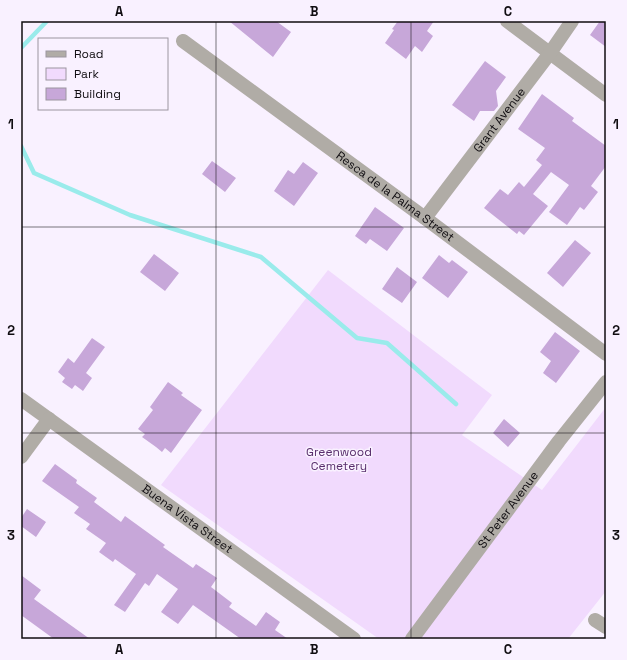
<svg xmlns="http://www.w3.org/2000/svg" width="627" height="660" font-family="'Space Grotesk',sans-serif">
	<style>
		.green { fill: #f1dafd }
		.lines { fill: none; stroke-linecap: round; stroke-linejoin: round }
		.stream { stroke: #9aebeb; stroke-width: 4.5 }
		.building { fill: #c7a7d9 }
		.minor { stroke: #b0aca6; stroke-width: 14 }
		.grid { fill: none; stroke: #100d11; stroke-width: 1; stroke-opacity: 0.55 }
		.labels { text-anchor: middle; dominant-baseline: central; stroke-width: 3; stroke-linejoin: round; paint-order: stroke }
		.street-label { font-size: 12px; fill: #100d11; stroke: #f9f1ff }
		.park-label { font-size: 12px; fill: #582e6c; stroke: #f9f1ff }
		.neatline { fill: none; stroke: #100d11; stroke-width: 1.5 }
		.grid-label { font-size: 13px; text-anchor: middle; font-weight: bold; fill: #100d11 }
	</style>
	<rect width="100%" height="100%" fill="#f9f1ff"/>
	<path class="green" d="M328,270l164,125 -30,40 80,55 64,-83v184l-38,48h-189l-218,-154z"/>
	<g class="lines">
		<path class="stream" d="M21,48l26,-27
			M21,146l13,27 96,42 131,42 96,81 30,5 69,61"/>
	</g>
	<path class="building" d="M229,21h47l15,11 -18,25z
		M398,21h36l-7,10 6,5 -11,16 -7,-6 -9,13 -21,-16 9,-13 -2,-1z
		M600,21h6v26l-16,-12z
		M485,61l21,16 -10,14 2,15 -4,5h-14l-6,10 -22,-16z
		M542,94l32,24 -2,3 34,25v20l-15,20 7,6 -14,18 -4,-3 -13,18 -18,-13 20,-27 -18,-13 -18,22 15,12 -24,29 -5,-4 -2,3 -33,-26 16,-19 8,6 11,-13 5,5 18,-22 -6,-5 9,-12 -27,-19z
		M212,161l24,17 -11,14 -23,-18z
		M303,162l15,11 -24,33 -20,-15 14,-21 6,4z
		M375,207l29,21 -17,23 -17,-12 -4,5 -11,-8z
		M575,240l16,13 -28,34 -16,-14z
		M154,254l25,19 -14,18 -25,-19z
		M439,255l10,8 3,-3 16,12 -20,26 -26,-20z
		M397,267l20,15 -15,21 -20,-14z
		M555,332l25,19 -24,32 -13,-10 8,-12 -11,-9z
		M92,338l13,9 -19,26 6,5 -9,13 -8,-6 -3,4 -10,-7 3,-4 -7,-6 10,-14 6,5z
		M168,382l15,11 -2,2 21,15 -31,43 -6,-5 -3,4 -6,-5 -14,-10 3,-3 -7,-5 15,-19 -3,-3z
		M504,419l16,14 -12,14 -15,-14z
		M55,464l22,16 -1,3 21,15 -3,4 27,20 4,-6 40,29 -2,2 30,21 3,-4 21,14 -6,9 21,16 -3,4 27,19 10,-14 14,10 -5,8 13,9h-47l-48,-34 -15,19 -17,-12 17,-23 -21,-15 -8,12 -4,-3 -20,29 -11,-7 22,-31 -21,-15 -2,3 -14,-10 7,-9 -20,-14 4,-5 -16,-11 5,-6 -37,-26z
		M27,509l19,13 -10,15 -15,-11v-8z
		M21,575l20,15 -7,9 56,40h-36l-33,-24z"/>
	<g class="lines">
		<g class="minor">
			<path d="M507,21l99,74"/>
			<path id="s1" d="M183,41l242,177 181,136"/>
			<path id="s2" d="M425,218l125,-165 22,-32"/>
			<path id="s3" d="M21,399l333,240"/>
			<path d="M21,457l28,-38"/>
			<path d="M595,620l11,7"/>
			<path id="s4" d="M412,639l147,-198 47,-59"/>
		</g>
	</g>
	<path class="grid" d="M216,21v618M411,21v618M21,227h585M21,433h585"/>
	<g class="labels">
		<g class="street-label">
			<text stroke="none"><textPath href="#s2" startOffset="123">Grant Avenue</textPath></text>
			<text stroke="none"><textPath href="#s1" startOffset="263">Resca de la Palma Street</textPath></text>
			<text stroke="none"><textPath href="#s4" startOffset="161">St Peter Avenue</textPath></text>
			<text stroke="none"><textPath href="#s3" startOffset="205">Buena Vista Street</textPath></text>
		</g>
		<g class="park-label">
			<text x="339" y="452">Greenwood<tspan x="339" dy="14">Cemetery</tspan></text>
		</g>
	</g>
	<rect width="627" height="660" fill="none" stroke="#f9f1ff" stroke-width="44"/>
	<rect x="38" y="38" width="130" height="72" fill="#f9f1ff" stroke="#9c96a0"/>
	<rect x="46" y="51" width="20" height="6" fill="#b0aca6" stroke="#9c96a0"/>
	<text x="74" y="58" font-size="12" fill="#100d11">Road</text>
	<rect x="46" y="68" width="20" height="12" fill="#f1dafd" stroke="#9c96a0"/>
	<text x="74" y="78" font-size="12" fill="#100d11">Park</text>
	<rect x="46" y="88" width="20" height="12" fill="#c7a7d9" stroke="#9c96a0"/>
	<text x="74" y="98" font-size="12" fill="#100d11">Building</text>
	<rect x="22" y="22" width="583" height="616" class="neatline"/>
	<g class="grid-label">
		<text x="119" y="16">A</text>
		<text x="314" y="16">B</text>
		<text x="508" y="16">C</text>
		<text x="11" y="129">1</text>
		<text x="616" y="129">1</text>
		<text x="11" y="335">2</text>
		<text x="616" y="335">2</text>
		<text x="11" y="540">3</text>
		<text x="616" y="540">3</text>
		<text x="119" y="654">A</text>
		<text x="314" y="654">B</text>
		<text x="508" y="654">C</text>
	</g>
</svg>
